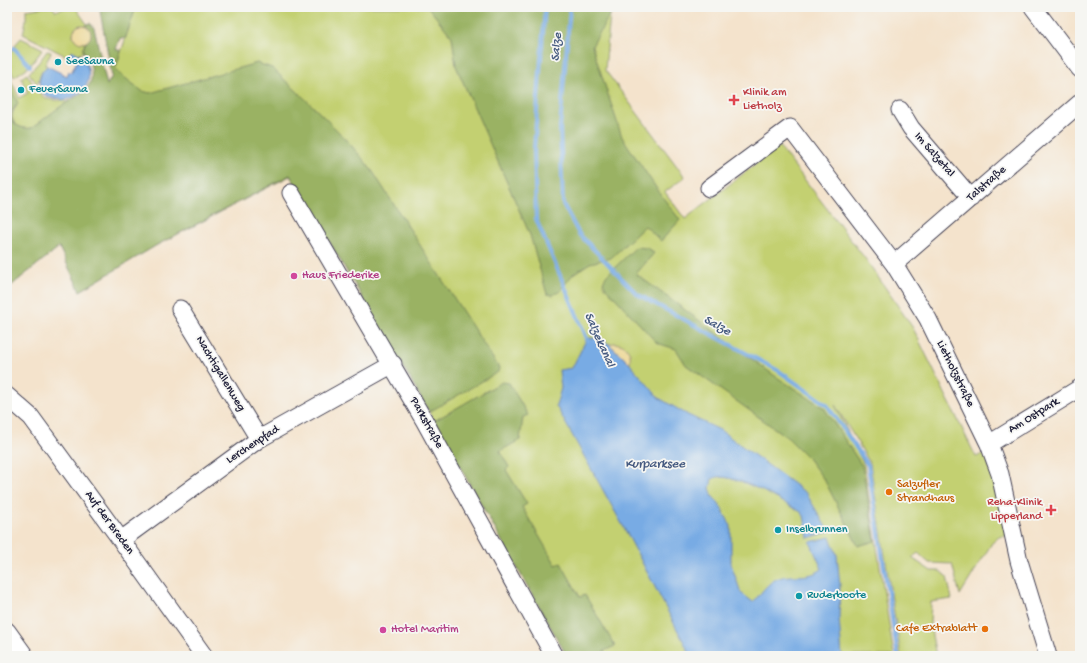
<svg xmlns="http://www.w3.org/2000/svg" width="1087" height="663" font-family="'Gochi Hand',sans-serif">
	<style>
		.green { fill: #c3d071; stroke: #727956 }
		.forest { fill: #9ab263; stroke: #5e6a4f }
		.sand { fill: #eeda9e; stroke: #887e6c }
		.water { fill: #78abe4; stroke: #4d6690 }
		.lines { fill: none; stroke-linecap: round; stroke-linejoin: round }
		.stream { stroke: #78abe4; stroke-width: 4 }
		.minor-casing { stroke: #423f51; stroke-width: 19 }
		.minor { stroke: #fff; stroke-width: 17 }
		.culture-dot { fill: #0f9aa8; stroke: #f6f6f2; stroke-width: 1.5 }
		.health-dot { fill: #e0444e; stroke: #f6f6f2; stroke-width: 1.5 }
		.hotel-dot { fill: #d1479c; stroke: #f6f6f2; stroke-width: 1.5 }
		.food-dot { fill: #e8710a; stroke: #f6f6f2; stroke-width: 1.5 }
		.labels { text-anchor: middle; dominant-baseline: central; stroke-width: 3.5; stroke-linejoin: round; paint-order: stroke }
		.culture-label { font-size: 12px; fill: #0d838f; stroke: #f6f6f2; text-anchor: start }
		.health-label { font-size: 12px; fill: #be3a42; stroke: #f6f6f2; text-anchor: start }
		.street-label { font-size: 12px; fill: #22223b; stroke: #f6f6f2 }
		.hotel-label { font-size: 12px; fill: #b23c85; stroke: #f6f6f2; text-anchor: start }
		.food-label { font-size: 12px; fill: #c56008; stroke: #f6f6f2; text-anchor: start }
		.water-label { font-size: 13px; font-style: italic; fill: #44597f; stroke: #f6f6f2 }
	</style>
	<rect width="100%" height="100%" fill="#f6f6f2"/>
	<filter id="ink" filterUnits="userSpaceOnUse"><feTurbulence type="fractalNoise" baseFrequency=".025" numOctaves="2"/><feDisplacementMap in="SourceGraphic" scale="8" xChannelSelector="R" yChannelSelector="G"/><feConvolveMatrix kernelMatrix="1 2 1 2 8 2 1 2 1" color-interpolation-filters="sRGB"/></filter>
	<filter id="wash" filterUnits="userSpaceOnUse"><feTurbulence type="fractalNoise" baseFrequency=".012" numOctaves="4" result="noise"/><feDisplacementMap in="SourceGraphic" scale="16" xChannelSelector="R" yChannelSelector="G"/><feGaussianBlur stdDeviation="0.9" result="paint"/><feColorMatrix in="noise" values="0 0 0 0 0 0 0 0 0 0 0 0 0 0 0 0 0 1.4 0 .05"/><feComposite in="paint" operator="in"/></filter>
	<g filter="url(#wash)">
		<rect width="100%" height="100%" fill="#f4e3cc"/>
		<path class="green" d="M45,7h8l2,4 14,-4h6l12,17 -2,2c-7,-2 -11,2 -12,9l1,3 10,5 3,-1c-3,2 -5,6 -3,10l-5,2 -6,-3 -3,2 -2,4 -45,-23 3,-14v-10z
			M136,7h478l-4,8 -5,55 80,107 -20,15 20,27 94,-73 88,115 46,67 63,129 9,-4 25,82 -11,2 -7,6 -32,52 -8,-31 -23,-1 -11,-10 -6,5 19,13h9l7,6 5,22 -21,3 -1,23 6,31h-35l-31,-193 -35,-58 29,60 30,191h-327l-167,-295 -110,-185 -133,69 -77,46 -21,-44 -52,42 85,-184 17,-22 6,-13z
			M21,38l22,11 -13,17 -16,11 -7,-14v-11l3,-3 3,1 3,-1 -1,-4z
			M47,51l4,1 -6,13 2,1 -5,5 -5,13 -8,-11 10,-11z
			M7,71l12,27 9,-5 -7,-15 6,-4c4,7 13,22 20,25 6,2 13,1 18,1l2,3 -35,25c-14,3 -27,-9 -15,-22l-7,-19 -3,-3z"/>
		<path class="forest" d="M101,7h35l-11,32 -5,-1 -4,11 5,2 -6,19 27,21 8,2 107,-30 15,5c35,33 72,65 101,104l126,196 -1,4 -69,40 -29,-51 -110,-186 -133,70 -77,46 -21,-44 -52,42v-205l3,3 8,16c-2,3 -4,5 -6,8 -5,13 11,19 20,17 11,-8 20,-16 31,-23 17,-12 34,-15 27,-42 -1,-5 -5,-9 -7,-13l2,-6 5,-7 -1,-7 -4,-4 2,-2 3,-1 4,5 13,57 5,-9 -12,-65z
			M428,7h186l-22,39 30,91 39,58 19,25 -19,21 -16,-15 -34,32 -21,5 -17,11 -13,17 -7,4 -6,-1 -17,-59 -74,-169 -4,-29z
			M636,247l11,1 7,5 -18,21 139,102 49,32 38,58 13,75 -17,5 -33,-65 -17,-23 -20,-20 -102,-73 -10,-16 -19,-6 -51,-55 -3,-6 3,-6z
			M502,382l7,1 19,32 -5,2 -3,23 -20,11 9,16 -3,3 21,34 -5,3 34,58 5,-2 19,34 5,-2 30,51 -11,5 2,5h-39l-133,-235z"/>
		<path class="sand" d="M73 34a9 9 0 1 1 18 0a9 9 0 1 1-18 0Z
			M614,343c13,1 18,8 16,21l-21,-20z"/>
		<path class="water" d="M73,51c13,5 20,23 13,35 -4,6 -9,9 -15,12 -5,2 -7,4 -11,0 -21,4 -27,-19 -13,-32l20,10 2,-5 2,2 6,-12 -9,-4 2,-4z
			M587,338h12l10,6 21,20 29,34 29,17 32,15 86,63 23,39 -21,6 -4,-22 -3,-4c-23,-12 -54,-33 -80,-35 -3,-1 -6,1 -9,2l-2,9 3,9 5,5 13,24v38l10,29 12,9c8,-8 14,-20 26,-24 14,-5 28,2 43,-9l-12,-27 20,-5 7,18 3,31 -1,32 3,38h-151l-68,-130 -67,-120 5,-18 -2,-18 13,-2z"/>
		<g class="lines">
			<path class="stream" d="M545,7l-11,142 2,70 52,122
				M570,7l-10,120 3,77 16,30 58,60 142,77 48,34 41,60 30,191
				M14,48l16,18"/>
		</g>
	</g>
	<g filter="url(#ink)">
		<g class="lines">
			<defs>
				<path id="minor" d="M1033,7l47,62
					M900,110l11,18 60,70
					M709,188l81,-60 104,136 34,55 61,125 11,30 19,87 29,95
					M291,193l133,227 130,236
					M894,264l186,-161
					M180,309l79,130
					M7,396l24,21 90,123 83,116
					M989,444l91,-56
					M121,540l138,-101 134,-75
					M7,631l18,25"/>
			</defs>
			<use href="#minor" class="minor-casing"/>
			<use href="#minor" class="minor"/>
		</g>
	</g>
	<g class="culture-dot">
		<circle cx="58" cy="62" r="4"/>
		<circle cx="21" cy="90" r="4"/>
		<circle cx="778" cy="530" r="4"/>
		<circle cx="799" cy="596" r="4"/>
	</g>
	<g class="health-dot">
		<path d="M732 94h4v4h4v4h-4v4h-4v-4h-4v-4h4z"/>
		<path d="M1049 504h4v4h4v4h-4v4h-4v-4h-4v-4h4z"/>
	</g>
	<g class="hotel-dot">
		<circle cx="294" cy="276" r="4"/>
		<circle cx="383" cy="630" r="4"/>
	</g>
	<g class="food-dot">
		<circle cx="889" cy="492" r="4"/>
		<circle cx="985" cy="629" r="4"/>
	</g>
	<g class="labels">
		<g class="culture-label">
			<text x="66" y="62">SeeSauna</text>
			<text x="29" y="90">FeuerSauna</text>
			<text x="786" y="530">Inselbrunnen</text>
			<text x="807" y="596">Ruderboote</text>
		</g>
		<g class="health-label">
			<text x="743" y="93">Klinik am<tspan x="743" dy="14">Lietholz</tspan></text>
			<text x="1042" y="503" text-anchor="end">Reha-Klinik<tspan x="1042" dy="14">Lipperland</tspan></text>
		</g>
		<g class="street-label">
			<text transform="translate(934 155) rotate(49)">Im Salzetal</text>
			<text transform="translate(987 184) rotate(-41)">Talstraße</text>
			<text transform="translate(220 374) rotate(59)">Nachtigallenweg</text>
			<text transform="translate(955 374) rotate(64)">Lietholzstraße</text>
			<text transform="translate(1034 416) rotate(-32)">Am Ostpark</text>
			<text transform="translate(426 423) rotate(61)">Parkstraße</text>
			<text transform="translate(253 445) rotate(-33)">Lerchenpfad</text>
			<text transform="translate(109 523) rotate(54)">Auf der Breden</text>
		</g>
		<g class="hotel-label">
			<text x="302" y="276">Haus Friederike</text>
			<text x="391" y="630">Hotel Maritim</text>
		</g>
		<g class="food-label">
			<text x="897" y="485">Salzufler<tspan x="897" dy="14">Strandhaus</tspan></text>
			<text x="977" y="629" text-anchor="end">Cafe Extrablatt</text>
		</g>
		<g class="water-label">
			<text transform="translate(557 47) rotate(-85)">Salze</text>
			<text transform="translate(717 326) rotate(29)">Salze</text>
			<text transform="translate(599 340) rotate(66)">Salzekanal</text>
			<text x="655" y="464">Kurparksee</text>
		</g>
	</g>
	<rect width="1087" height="663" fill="none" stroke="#f6f6f2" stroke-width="24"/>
</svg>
